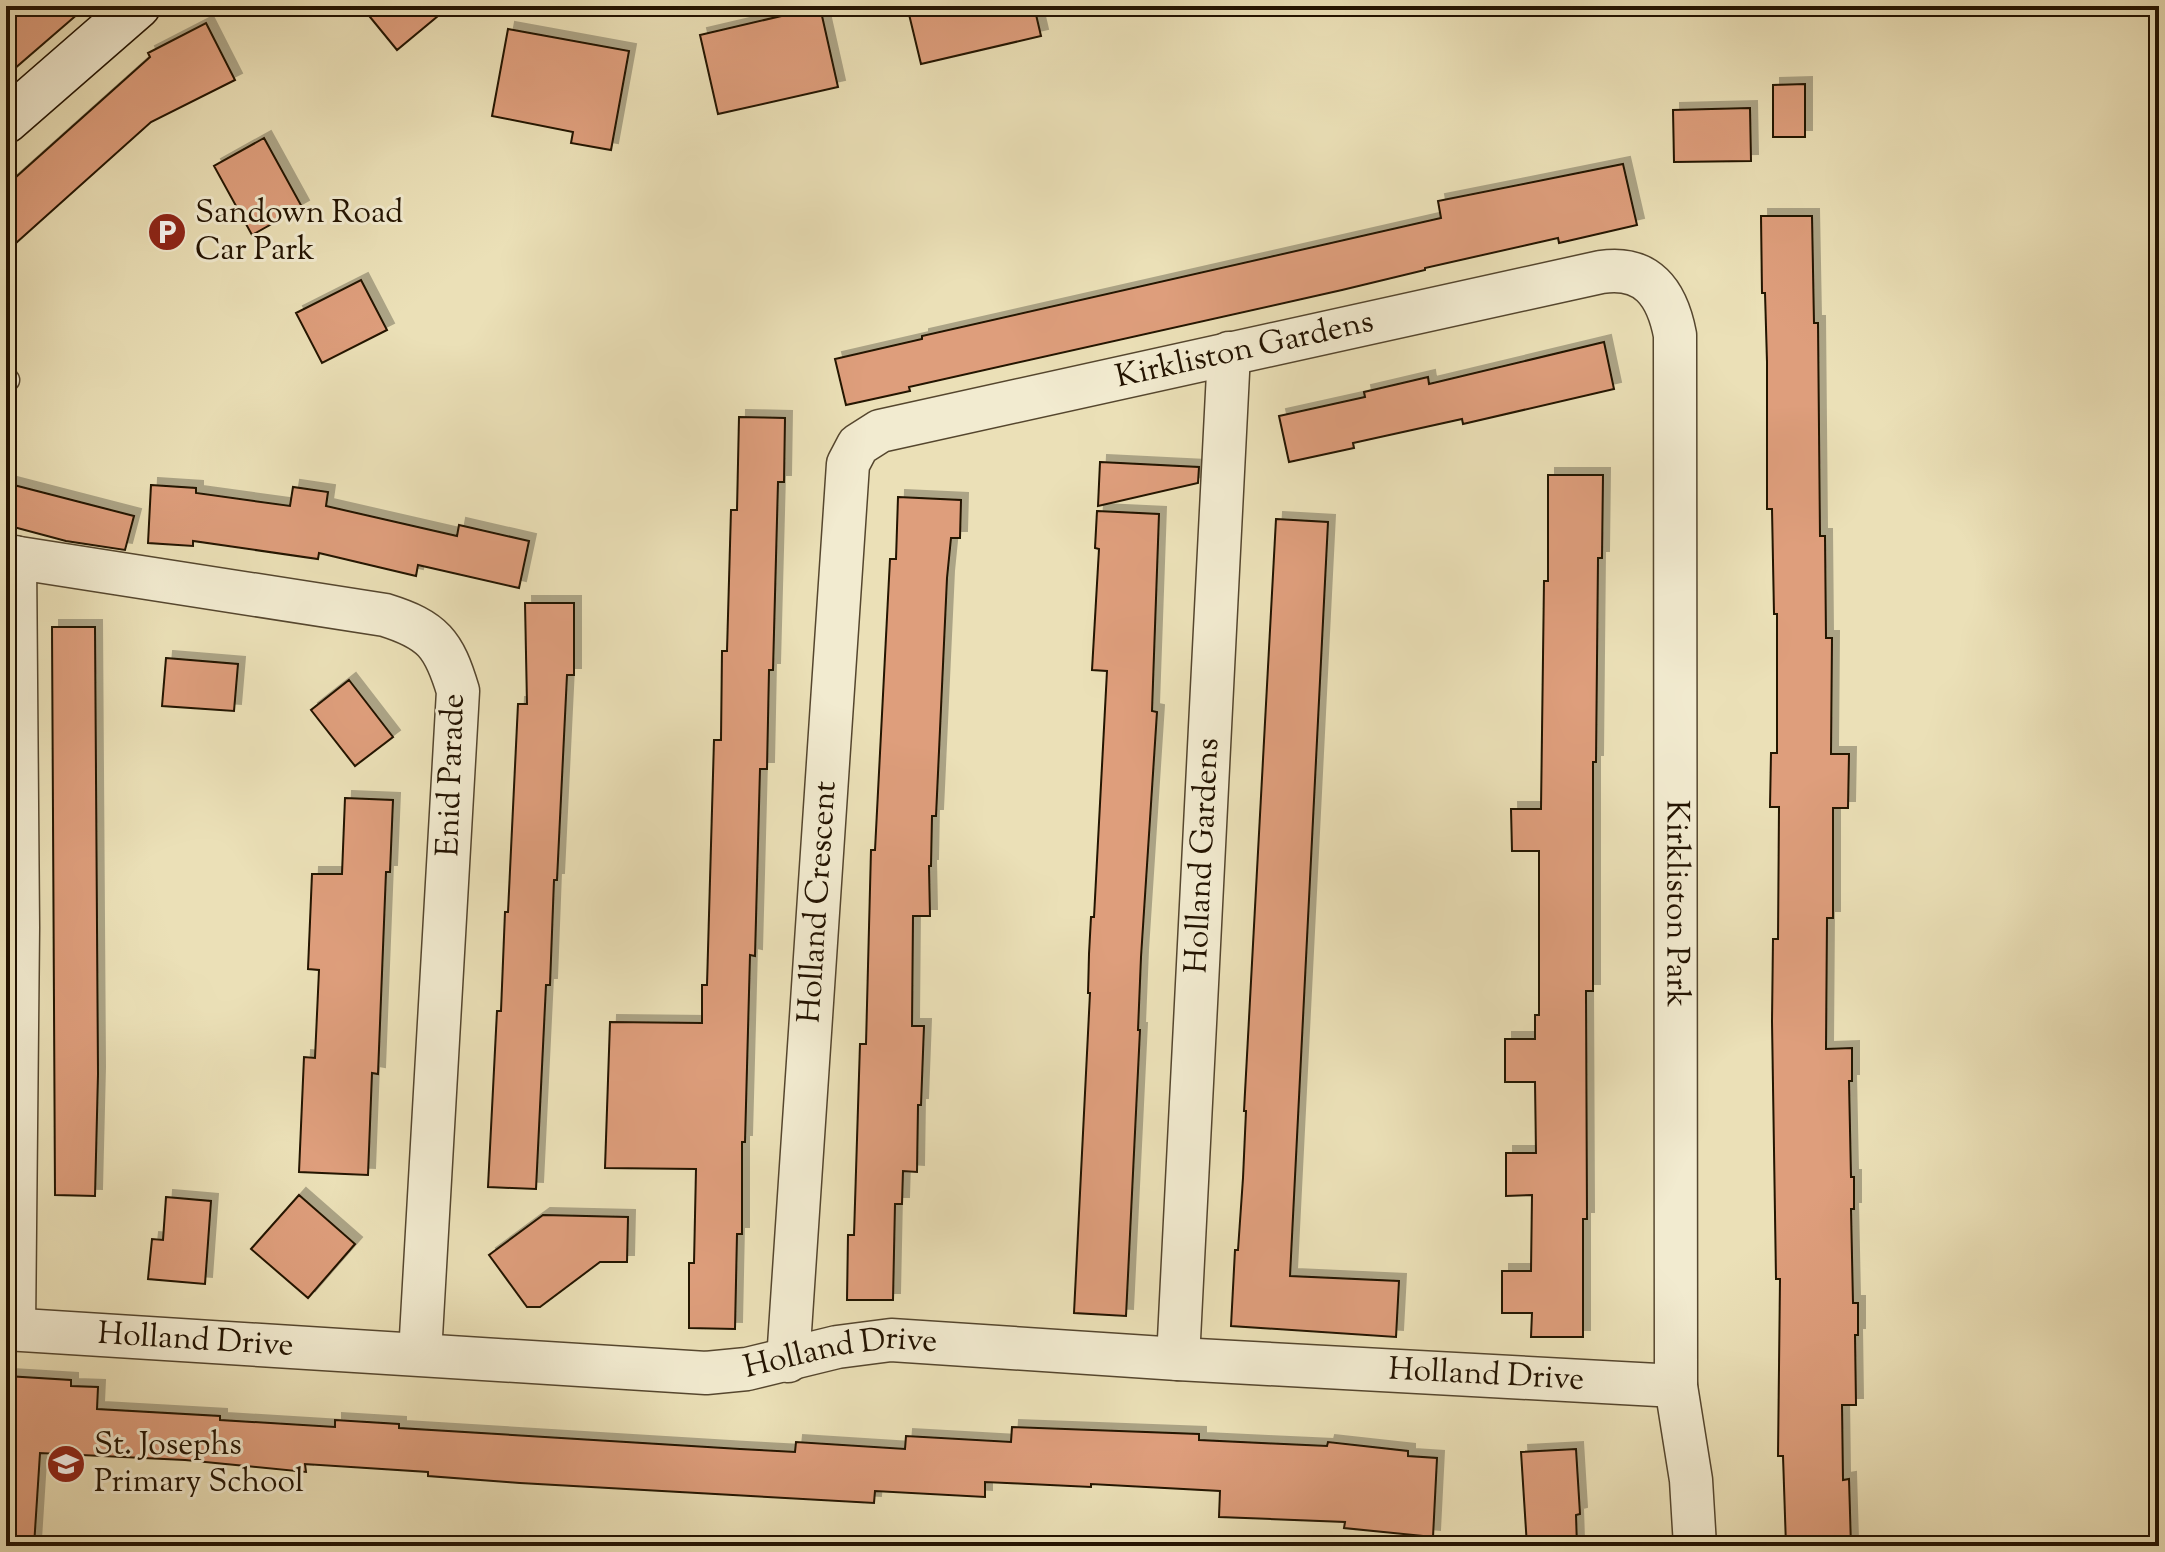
<svg xmlns="http://www.w3.org/2000/svg" width="2165" height="1552" font-family="'Sorts Mill Goudy',serif">
	<style>
		.building { fill: #de9e7b; stroke: #231301; stroke-width: 2; filter: url(#shadow) }
		.lines { fill: none; stroke-linecap: round; stroke-linejoin: round }
		.lane-casing { stroke: #55462e; stroke-width: 25 }
		.street-casing { stroke: #55462e; stroke-width: 45 }
		.secondary-casing { stroke: #231301; stroke-width: 47 }
		.lane { stroke: #f2ebd0; stroke-width: 22 }
		.street { stroke: #f2ebd0; stroke-width: 42 }
		.secondary { stroke: #f2ebd0; stroke-width: 44 }
		.labels { text-anchor: middle; dominant-baseline: central; stroke-width: 6; stroke-linejoin: round; paint-order: stroke }
		.poi-label { font-size: 32px; fill: #231301; stroke: #f2ebd0; text-anchor: start }
		.street-label { font-size: 32px; fill: #231301; stroke: #f2ebd0 }
	</style>
	<defs>
		<filter id="shadow"><feDropShadow dx="7" dy="-7" stdDeviation="0" flood-color="#0004"/></filter>
	</defs>
	<rect width="100%" height="100%" fill="#ebe0b7"/>
	<filter id="stains"><feTurbulence type="fractalNoise" baseFrequency=".0025" numOctaves="4"/><feColorMatrix values="0 0 0 0 .2 0 0 0 0 .09 0 0 0 0 .02 0 0 0 .5 -.17"/></filter>
	<radialGradient id="worn" r=".72"><stop offset=".6" stop-color="#630" stop-opacity="0"/><stop offset="1" stop-color="#630" stop-opacity=".3"/></radialGradient>
	<path class="building" d="M6,6h81l-81,70z
		M361,6h89l-53,44z
		M907,6h127l7,30 -120,28z
		M820,7l18,80 -120,27 -18,-79z
		M206,23l29,57 -84,42 -145,130v-66l144,-129 -2,-4z
		M508,29l121,22 -18,99 -40,-7 2,-11 -81,-16z
		M1805,84v53h-32v-52z
		M1750,108l1,53 -77,1 -1,-52z
		M264,138l38,69 -50,28 -38,-69z
		M1623,164l14,61 -78,18 -1,-5 -133,30v2l-83,20 -433,97 1,4 -64,14 -11,-46 87,-20v-3l519,-118 -3,-17z
		M1761,216h51l2,107h4l2,213h5l1,102h6l-1,116h18l-1,54h-15v110h-6l-1,131 26,-1v33h-3l2,96h3v32h-3l2,94h5v32h-3l1,70h-14l1,75 6,-1 2,67h-65l-3,-90h-5l2,-177h-4l-4,-258 1,-82h5l1,-132h-9l1,-54h6v-139h-3l-2,-105h-5v-147l-2,-69h-3z
		M361,280l26,50 -65,33 -26,-50z
		M1604,342l10,47 -151,35 -1,-5 -109,24 1,5 -65,14 -10,-46 86,-19 -1,-5 64,-15 1,7z
		M739,417l46,1 -1,64h-6l-5,188h-4l-2,99h-7l-5,187 -5,-1 -5,187h-3v92h-5l-2,95 -46,-1v-65h5l2,-94 -91,-1 5,-146 92,1v-38h5l7,-245h7l1,-89h5l4,-141h6z
		M1100,462l99,5 -1,16 -100,23z
		M1548,475h55l-1,83h-4l-2,204h-3v229h-7l1,228h-4v118h-52l1,-24h-30v-42h29l1,-76 -26,1v-43h30l-1,-71h-30v-43h30v-24h4v-164h-27l-1,-42h30l3,-228h4z
		M6,483l128,33 -9,34 -59,-9 -60,-16z
		M151,485l45,3v5l94,13 3,-19 35,5 -2,14 131,30 2,-11 70,16 -10,47 -101,-23 -2,11 -97,-23 -1,6 -125,-18v5l-45,-3z
		M898,497l63,3 -1,38h-9l-4,40 -11,238h-4l-1,50h-2l1,50h-17l-1,110h12l-3,79h-3l-1,67 -14,-1 -1,33h-7l-2,96h-46l1,-65h6l6,-191h6l5,-194h4l15,-291h6z
		M1097,511l62,3 -7,197 5,1 -16,245 -3,73h2l-14,286 -52,-3 16,-320h-2l1,-39 2,-37h3l13,-246 -15,-1 7,-121 -4,-1z
		M1276,519l52,3 -38,754 109,5 -3,56 -165,-11 4,-76h3l5,-72 3,-67h-2z
		M525,603h49v72h-7l-10,205h-3l-4,105h-4l-10,204 -48,-2 9,-176h4l4,-99h3l10,-208h9z
		M52,627h43l3,447 -3,122 -40,-1z
		M166,658l72,6 -4,47 -72,-5z
		M349,680l44,57 -38,29 -44,-56z
		M345,798l48,2 -3,72h-4l-8,202 -6,-1 -4,102 -69,-3 5,-115 11,1 4,-88 -11,-1 4,-95h30z
		M299,1195l56,49 -47,54 -57,-49z
		M166,1197l45,4 -6,83 -57,-5 4,-40 11,1z
		M543,1215l85,2 -1,45h-27l-60,45h-13l-38,-52z
		M6,1376l65,4v6l27,1 -1,22 123,7v4l115,7v-7l64,4v4l341,21 55,3 1,-10 109,7 1,-13 105,6 1,-15 187,7v6l128,6 1,-4 80,9v5l29,2 -4,79 -89,-9 1,-6 -126,-5 1,-26 -129,-7v3l-106,-5v15l-110,-6 -1,12 -354,-20 -92,-7v-4l-123,-8 1,8 -121,-12 -145,-7 -6,93h-28z
		M1576,1449l4,65 -4,1 1,31h-50l-6,-94z"/>
	<g class="lines">
		<defs>
			<path id="lane" d="M6,380h2"/>
			<g id="street">
				<path d="M6,556l379,59c48,15 59,29 73,76l-38,663"/>
				<path id="s1" d="M6,1329l700,44 41,-4 90,-22 54,-7 287,19 498,27"/>
				<path d="M14,1329l4,-402 -3,-370"/>
				<path id="s2" d="M1178,1359l51,-1006"/>
				<path id="s3" d="M788,1361l60,-897 10,-19 22,-14 721,-159c46,-7 66,21 74,63l1,1051 15,94 4,66"/>
			</g>
			<path id="secondary" d="M6,121l132,-115"/>
		</defs>
		<use href="#lane" class="lane-casing"/>
		<use href="#street" class="street-casing"/>
		<use href="#secondary" class="secondary-casing"/>
		<use href="#lane" class="lane"/>
		<use href="#street" class="street"/>
		<use href="#secondary" class="secondary"/>
	</g>
	<defs>
		<symbol id="parking-disc" viewBox="-11 -11 22 22"><circle r="9.5" fill="#8f2418" stroke="#f2ebd0"/><path d="M-3.5-5.5H1a3.5 3.5 0 0 1 0 7H-1V5.5H-3.5ZM-1-3.4V-.6H.8a1.4 1.4 0 0 0 0-2.8Z" fill="#fff"/></symbol>
		<symbol id="school-disc" viewBox="-11 -11 22 22"><circle r="9.5" fill="#8f2418" stroke="#f2ebd0"/><path d="M0-5L7-2L0 1L-7-2ZM-4 1L0 2.5L4 1V4Q0 6-4 4Z" fill="#fff"/></symbol>
	</defs>
	<g fill-rule="evenodd">
		<use href="#parking-disc" x="145" y="210" width="44" height="44"/>
		<use href="#school-disc" x="44" y="1442" width="44" height="44"/>
	</g>
	<g class="labels">
		<g class="poi-label">
			<text x="195" y="214">Sandown Road<tspan x="195" dy="37">Car Park</tspan></text>
			<text x="94" y="1446">St. Josephs<tspan x="94" dy="37">Primary School</tspan></text>
		</g>
		<g class="street-label">
			<text stroke="none"><textPath href="#s3" startOffset="1320">Kirkliston Gardens</textPath></text>
			<text transform="translate(452 775) rotate(-88)">Enid Parade</text>
			<text stroke="none"><textPath href="#s2" startOffset="504">Holland Gardens</textPath></text>
			<text stroke="none"><textPath href="#s3" startOffset="460">Holland Crescent</textPath></text>
			<text stroke="none"><textPath href="#s3" startOffset="2364">Kirkliston Park</textPath></text>
			<text stroke="none"><textPath href="#s1" startOffset="190">Holland Drive</textPath></text>
			<text stroke="none"><textPath href="#s1" startOffset="838">Holland Drive</textPath></text>
			<text stroke="none"><textPath href="#s1" startOffset="1486">Holland Drive</textPath></text>
		</g>
	</g>
	<rect width="2165" height="1552" fill="none" stroke="#ebe0b7" stroke-width="32"/>
	<rect x="8" y="8" width="2149" height="1536" fill="none" stroke="#231301" stroke-width="4"/>
	<rect x="16" y="16" width="2133" height="1520" fill="none" stroke="#231301" stroke-width="2"/>
	<rect width="100%" height="100%" filter="url(#stains)"/>
	<rect width="100%" height="100%" fill="url(#worn)"/>
</svg>
